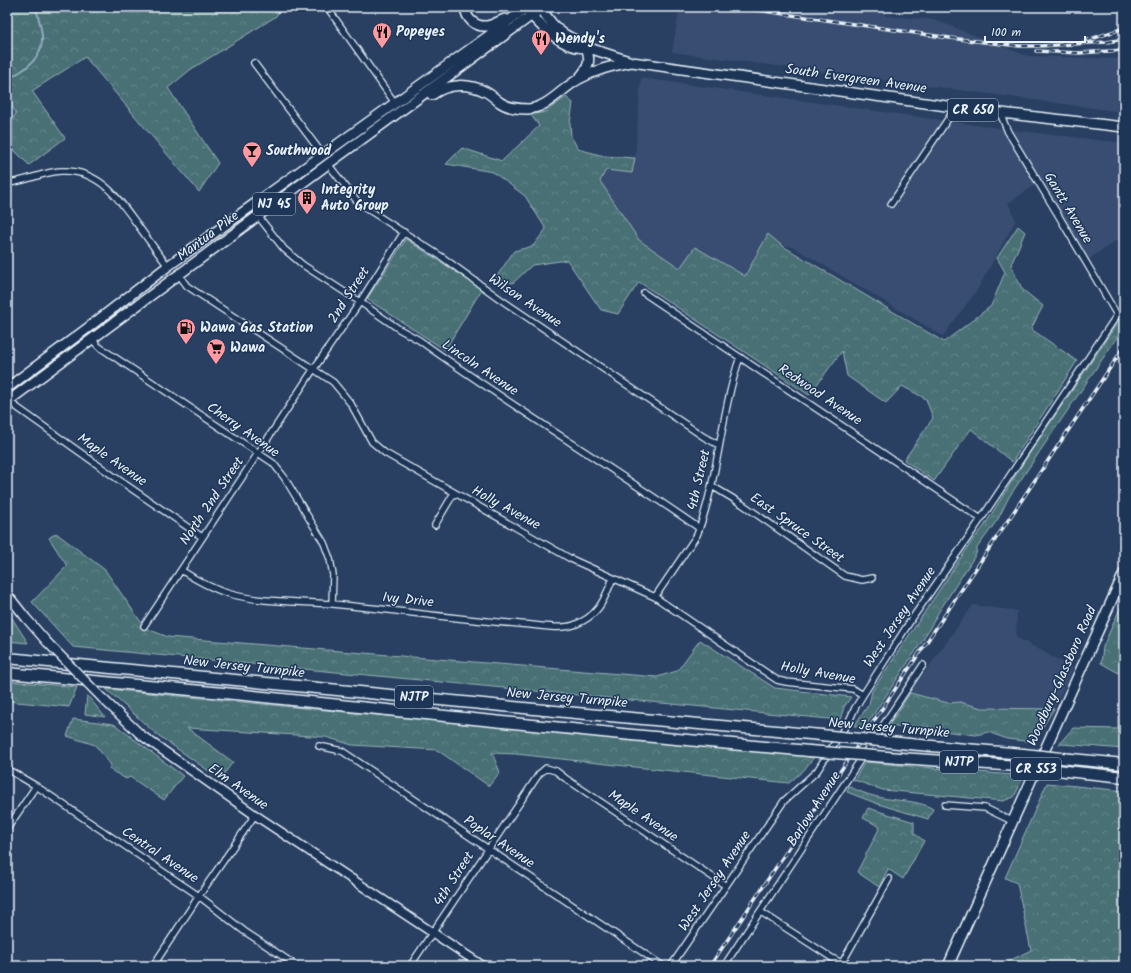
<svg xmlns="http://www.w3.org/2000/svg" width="1131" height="973" font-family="Kalam,sans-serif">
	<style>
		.built { fill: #384e71 }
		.forest { fill: url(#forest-crowns); stroke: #98b1b6 }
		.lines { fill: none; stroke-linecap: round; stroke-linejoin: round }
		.stream { stroke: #93abc1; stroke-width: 2 }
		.minor-casing { stroke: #e8f1f8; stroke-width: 8 }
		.secondary-casing { stroke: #e8f1f8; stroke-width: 11 }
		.primary-casing { stroke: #e8f1f8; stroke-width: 12 }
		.motorway-casing { stroke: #e8f1f8; stroke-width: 13 }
		.minor { stroke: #1d3557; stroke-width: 5.5 }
		.secondary { stroke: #1d3557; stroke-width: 8 }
		.primary { stroke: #1d3557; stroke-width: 9 }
		.motorway { stroke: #1d3557; stroke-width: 10 }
		.rail-casing { stroke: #e8f1f8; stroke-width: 3.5 }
		.rail { stroke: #1d3557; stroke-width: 2; stroke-dasharray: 6; stroke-linecap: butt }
		.secondary-bridge-casing { stroke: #e8f1f8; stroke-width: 11; stroke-linecap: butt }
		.motorway-bridge-casing { stroke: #e8f1f8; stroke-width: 13; stroke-linecap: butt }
		.secondary-bridge { stroke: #1d3557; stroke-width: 8 }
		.motorway-bridge { stroke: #1d3557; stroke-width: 10 }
		.labels { text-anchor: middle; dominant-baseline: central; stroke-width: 3; stroke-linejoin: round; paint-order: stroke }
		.shield { fill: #1d3557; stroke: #abb9c8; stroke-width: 1 }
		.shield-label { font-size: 13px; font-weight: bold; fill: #e8f1f8 }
		.poi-label { font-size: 14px; font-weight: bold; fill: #e8f1f8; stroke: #1d3557; text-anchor: start }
		.street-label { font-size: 14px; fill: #e8f1f8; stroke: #1d3557 }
	</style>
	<defs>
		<pattern id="forest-crowns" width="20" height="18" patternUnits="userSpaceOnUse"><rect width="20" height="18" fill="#487175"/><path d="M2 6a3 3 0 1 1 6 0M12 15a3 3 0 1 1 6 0" fill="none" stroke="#628689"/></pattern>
	</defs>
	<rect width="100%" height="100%" fill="#294063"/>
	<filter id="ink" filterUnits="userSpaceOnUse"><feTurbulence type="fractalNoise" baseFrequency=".025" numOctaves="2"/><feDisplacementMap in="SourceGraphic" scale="8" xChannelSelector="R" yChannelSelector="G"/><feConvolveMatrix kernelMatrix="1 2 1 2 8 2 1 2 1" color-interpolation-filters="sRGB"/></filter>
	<g filter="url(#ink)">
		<path class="built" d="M680,7h202l4,9 49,4 92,36 97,3v53l-452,-60z
			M641,78l370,52 113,13v101l-4,-6 -35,24 -48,-78 -29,19 8,17 -39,70 -34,46 -150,-89 -12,-2 -13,-11 -23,42 -49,-28 -16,20 -41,-28 -39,-59 6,-11 26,2 3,-14z
			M973,605l44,6 -1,26 57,31 -19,41 -72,-1 -22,-6 -12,1 -38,-10z"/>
		<path class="forest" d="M7,7h277l-9,10 -85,53 -22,18 50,75 -19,29 -114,-135 -53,34 33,47 -36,27 -22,-22v-13l9,-17 -6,-10 -3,1z
			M566,97l7,6 -3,20 1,13 7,13 26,7 31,2 -3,15 -26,-3 -6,11 39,59 41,28 15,-21 50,29 23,-42 13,11 163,97 47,-36 14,-34 -8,-14 21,-32 7,6 -14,33 11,24 21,17 -12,23 46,32 -65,101 -41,-33 -37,52 -30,-21 29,-42 -7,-19 -24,-13 -16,17 -39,-27 -5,-25 -33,44 -170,-113 -21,32 -17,-4 -34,-50 -35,5 -19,18 -18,-4 19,-28 19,-5 13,-17 -21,-33 -32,-24 -47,-8 16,-16 40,13 37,-35 -8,-11 14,-3z
			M406,239l76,50 -37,61 -78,-51z
			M1122,316l2,4v7l-115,170 -11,22 -21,29 -1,6 -38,59 -15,27 -58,87 -11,-1 15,-22 3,-13 102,-153 9,-10 42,-68z
			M56,533l49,37 40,58 23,9 489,40 20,-6 23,-31 75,48 76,9 -7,10 -4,13 -767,-73 -41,-45 35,-36 -18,-28z
			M1124,599v77l-23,-13 2,-16z
			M7,618h5l16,25 -21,-2z
			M7,681l70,6 -8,20 -62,-6z
			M106,689l708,68 -10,13 -15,13 -164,-17 -109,-12 -24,-1 8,19 -11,14 -52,-36 -85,-5 -26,-8 -139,-9 46,34 -13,17 -65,-46z
			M910,693l38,10 12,-1 22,6 72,1 -21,33 -26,-3 -19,-7 -12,3 -33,-4 -14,-4h-41z
			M87,695l18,22 -20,-3z
			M1118,716l6,2v31l-49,-4 -16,-1 14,-16 45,1z
			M73,719l41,5 69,52 -19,24 -34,-23 -4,2 -17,-10 2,-4 -16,-20 -28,-9z
			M865,762l159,14 -10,21 -11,4 -120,-11 -29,-10z
			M1047,783l77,8v175h-117l2,-5 22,-11 -14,-67 -12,-5z
			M849,786c12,7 26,11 39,13 15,2 32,2 45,10l-5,10 -50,-15 -31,-12z
			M868,808l46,14v11l10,8 -21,38 -15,-10 -9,18 -22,-15 23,-45 -17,-9z"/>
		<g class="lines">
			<path class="stream" d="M7,79c15,-7 34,-19 35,-38 1,-11 -4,-23 -6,-34"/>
			<defs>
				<path id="minor" d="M327,7l68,96
					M254,63l69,92
					M328,164l29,37 15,11 70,45 58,42 204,138 15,8
					M7,183c18,-1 35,-11 54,-12 37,-2 56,25 76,53 10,14 20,28 31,42
					M891,204l65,-97
					M258,216l26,33 19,16 57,37 39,27 20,11c92,66 188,124 280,188
					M179,275l8,11 146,96 10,12 8,10 21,38 13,11 186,106 84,38 122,83 9,2 67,7 10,6
					M644,293l337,226
					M92,339l6,7 175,117 11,14 40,66 6,16 3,16 -1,29
					M8,401l111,79 83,57
					M712,486l30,18 103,72 17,4 10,-2
					M435,525l19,-32
					M181,570c15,10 31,19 49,24 33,9 69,7 103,10 62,6 124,15 187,20 16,1 39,6 54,1 25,-9 30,-25 39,-47
					M655,597l42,-62c22,-57 23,-120 43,-178
					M144,626l169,-256 47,-68 44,-70
					M319,746l23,5 321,215
					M7,769l29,17 163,110 45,35 53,35
					M945,805l40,3 27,13
					M7,829l29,-43
					M761,912l71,46 15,8
					M842,963l47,-84
					M153,966l46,-70 56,-81
					M410,966l129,-192 7,-6 10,3 9,7 161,108
					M671,966l113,-165 33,-30 33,-52 5,-11 8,-13 46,-72 72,-104 136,-204 -60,-102 -49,-81 -8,-19
					M724,966l199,-301"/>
				<path id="secondary" d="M7,594l19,24 21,24
					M102,698l39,37 114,80 228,151"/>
				<path id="primary" d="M465,7c1,12 10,20 22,19 6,-1 12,-5 18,-7
					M540,7c7,10 13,20 24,27 7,5 16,6 22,13l46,15 343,48 149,17
					M528,11c11,14 39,41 58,36
					M580,77c9,-10 11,-17 6,-30
					M432,95c16,-12 37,-12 54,-3 6,3 10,8 15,11 8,5 18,6 27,6 20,-1 34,-21 51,-30 18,-10 33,-13 52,-17
					M7,388l82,-61 79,-61 319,-229 40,-30
					M7,402l321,-238 215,-157
					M948,966l176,-393"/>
				<path id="motorway" d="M7,658l569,55 245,22
					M7,673l238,22 219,23 168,17 177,16
					M909,744l114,10
					M900,758l118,8
					M1071,759l53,5
					M1066,771l58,6"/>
			</defs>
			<use href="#minor" class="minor-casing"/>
			<use href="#secondary" class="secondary-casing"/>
			<use href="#primary" class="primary-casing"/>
			<use href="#motorway" class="motorway-casing"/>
			<use href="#minor" class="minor"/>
			<use href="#secondary" class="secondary"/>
			<use href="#primary" class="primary"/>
			<use href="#motorway" class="motorway"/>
			<defs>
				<path id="rail" d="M737,7l213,31 69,8h21l67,-4 17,-3
					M1088,40l36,-12
					M1036,51l43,2 45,-3
					M710,966l414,-619"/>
			</defs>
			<use href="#rail" class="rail-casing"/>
			<use href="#rail" class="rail"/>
			<defs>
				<path id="secondary-bridge" d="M47,642l55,56"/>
				<path id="motorway-bridge" d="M821,735l88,9
					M809,751l91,7
					M1023,754l48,5
					M1018,766l48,5"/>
			</defs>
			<use href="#secondary-bridge" class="secondary-bridge-casing"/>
			<use href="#motorway-bridge" class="motorway-bridge-casing"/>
			<use href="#secondary-bridge" class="secondary-bridge"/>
			<use href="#motorway-bridge" class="motorway-bridge"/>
		</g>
	</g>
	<defs>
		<symbol id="restaurant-pin" viewBox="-11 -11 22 30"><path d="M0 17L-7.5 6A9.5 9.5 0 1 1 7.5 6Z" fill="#ff9aa2" stroke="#1d3557"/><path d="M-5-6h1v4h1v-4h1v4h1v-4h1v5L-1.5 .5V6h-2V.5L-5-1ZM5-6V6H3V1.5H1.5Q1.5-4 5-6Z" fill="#111"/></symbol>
		<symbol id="bar-pin" viewBox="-11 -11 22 30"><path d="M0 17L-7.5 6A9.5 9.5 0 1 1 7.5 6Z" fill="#ff9aa2" stroke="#1d3557"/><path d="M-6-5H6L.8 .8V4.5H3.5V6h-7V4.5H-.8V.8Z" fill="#111"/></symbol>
		<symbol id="building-pin" viewBox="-11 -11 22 30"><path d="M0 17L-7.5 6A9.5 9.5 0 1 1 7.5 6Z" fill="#ff9aa2" stroke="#1d3557"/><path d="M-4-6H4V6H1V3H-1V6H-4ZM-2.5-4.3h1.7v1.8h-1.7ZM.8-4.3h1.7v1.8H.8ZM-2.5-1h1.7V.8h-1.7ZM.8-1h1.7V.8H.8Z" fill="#111"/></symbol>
		<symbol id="fuel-pin" viewBox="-11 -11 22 30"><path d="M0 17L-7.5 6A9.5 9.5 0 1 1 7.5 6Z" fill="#ff9aa2" stroke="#1d3557"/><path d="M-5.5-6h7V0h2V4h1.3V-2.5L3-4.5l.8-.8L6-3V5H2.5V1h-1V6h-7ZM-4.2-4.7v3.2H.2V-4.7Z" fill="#111"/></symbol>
		<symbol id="supermarket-pin" viewBox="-11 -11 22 30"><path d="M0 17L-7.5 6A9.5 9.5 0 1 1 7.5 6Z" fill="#ff9aa2" stroke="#1d3557"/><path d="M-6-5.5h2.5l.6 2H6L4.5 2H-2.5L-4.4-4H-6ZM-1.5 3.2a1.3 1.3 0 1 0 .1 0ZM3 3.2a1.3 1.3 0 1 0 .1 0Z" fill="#111"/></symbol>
	</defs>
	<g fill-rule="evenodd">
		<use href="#restaurant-pin" x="371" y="21" width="22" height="30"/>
		<use href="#restaurant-pin" x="530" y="28" width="22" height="30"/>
		<use href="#bar-pin" x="241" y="140" width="22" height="30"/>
		<use href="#building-pin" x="296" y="187" width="22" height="30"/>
		<use href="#fuel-pin" x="175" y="317" width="22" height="30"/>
		<use href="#supermarket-pin" x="205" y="337" width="22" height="30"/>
	</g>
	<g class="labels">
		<g class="shield">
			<rect x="948" y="99" width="50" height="22" rx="3"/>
			<rect x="253" y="193" width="42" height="22" rx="3"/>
			<rect x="395" y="686" width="38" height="22" rx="3"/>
			<rect x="940" y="751" width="38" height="22" rx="3"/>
			<rect x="1011" y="758" width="50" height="22" rx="3"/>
		</g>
		<g class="shield-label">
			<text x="973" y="110">CR 650</text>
			<text x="274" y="204">NJ 45</text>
			<text x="414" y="697">NJTP</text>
			<text x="959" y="762">NJTP</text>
			<text x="1036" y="769">CR 553</text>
		</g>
		<g class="poi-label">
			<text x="396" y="32">Popeyes</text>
			<text x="555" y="39">Wendy's</text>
			<text x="266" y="151">Southwood</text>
			<text x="321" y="190">Integrity<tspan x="321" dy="16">Auto Group</tspan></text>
			<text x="200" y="328">Wawa Gas Station</text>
			<text x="230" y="348">Wawa</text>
		</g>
		<g class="street-label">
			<text transform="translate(856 79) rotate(8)">South Evergreen Avenue</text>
			<text transform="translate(1068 208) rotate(59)">Gantt Avenue</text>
			<text transform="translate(208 236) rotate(-37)">Mantua Pike</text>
			<text transform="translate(349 295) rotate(-57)">2nd Street</text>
			<text transform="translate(525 301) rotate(34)">Wilson Avenue</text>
			<text transform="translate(480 368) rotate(34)">Lincoln Avenue</text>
			<text transform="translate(820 395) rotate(34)">Redwood Avenue</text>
			<text transform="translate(243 430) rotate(35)">Cherry Avenue</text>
			<text transform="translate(112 460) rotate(35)">Maple Avenue</text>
			<text transform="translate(699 480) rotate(-77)">4th Street</text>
			<text transform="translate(212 501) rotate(-56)">North 2nd Street</text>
			<text transform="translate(506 508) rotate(29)">Holly Avenue</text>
			<text transform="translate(797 528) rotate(35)">East Spruce Street</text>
			<text transform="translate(408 600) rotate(6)">Ivy Drive</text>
			<text transform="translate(900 617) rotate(-56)">West Jersey Avenue</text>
			<text transform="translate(244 667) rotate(6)">New Jersey Turnpike</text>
			<text transform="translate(818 673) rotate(10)">Holly Avenue</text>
			<text transform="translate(1062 676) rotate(-66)">Woodbury-Glassboro Road</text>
			<text transform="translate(567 698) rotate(5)">New Jersey Turnpike</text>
			<text transform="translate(889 728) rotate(5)">New Jersey Turnpike</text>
			<text transform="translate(238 787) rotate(35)">Elm Avenue</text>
			<text transform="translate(814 809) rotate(-57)">Barlow Avenue</text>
			<text transform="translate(643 816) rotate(34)">Maple Avenue</text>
			<text transform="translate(499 842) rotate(34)">Poplar Avenue</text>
			<text transform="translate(160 855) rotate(34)">Central Avenue</text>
			<text transform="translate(454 879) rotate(-57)">4th Street</text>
			<text transform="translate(715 881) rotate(-56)">West Jersey Avenue</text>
		</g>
	</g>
	<rect width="1131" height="973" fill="none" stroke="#1d3557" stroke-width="24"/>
	<rect x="12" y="12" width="1107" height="949" fill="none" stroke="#e8f1f8" stroke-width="1.5" filter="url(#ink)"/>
	<path d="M985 36v6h100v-6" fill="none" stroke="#e8f1f8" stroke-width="2"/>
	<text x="991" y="36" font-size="12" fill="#e8f1f8" stroke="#1d3557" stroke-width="3" paint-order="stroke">100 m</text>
</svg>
